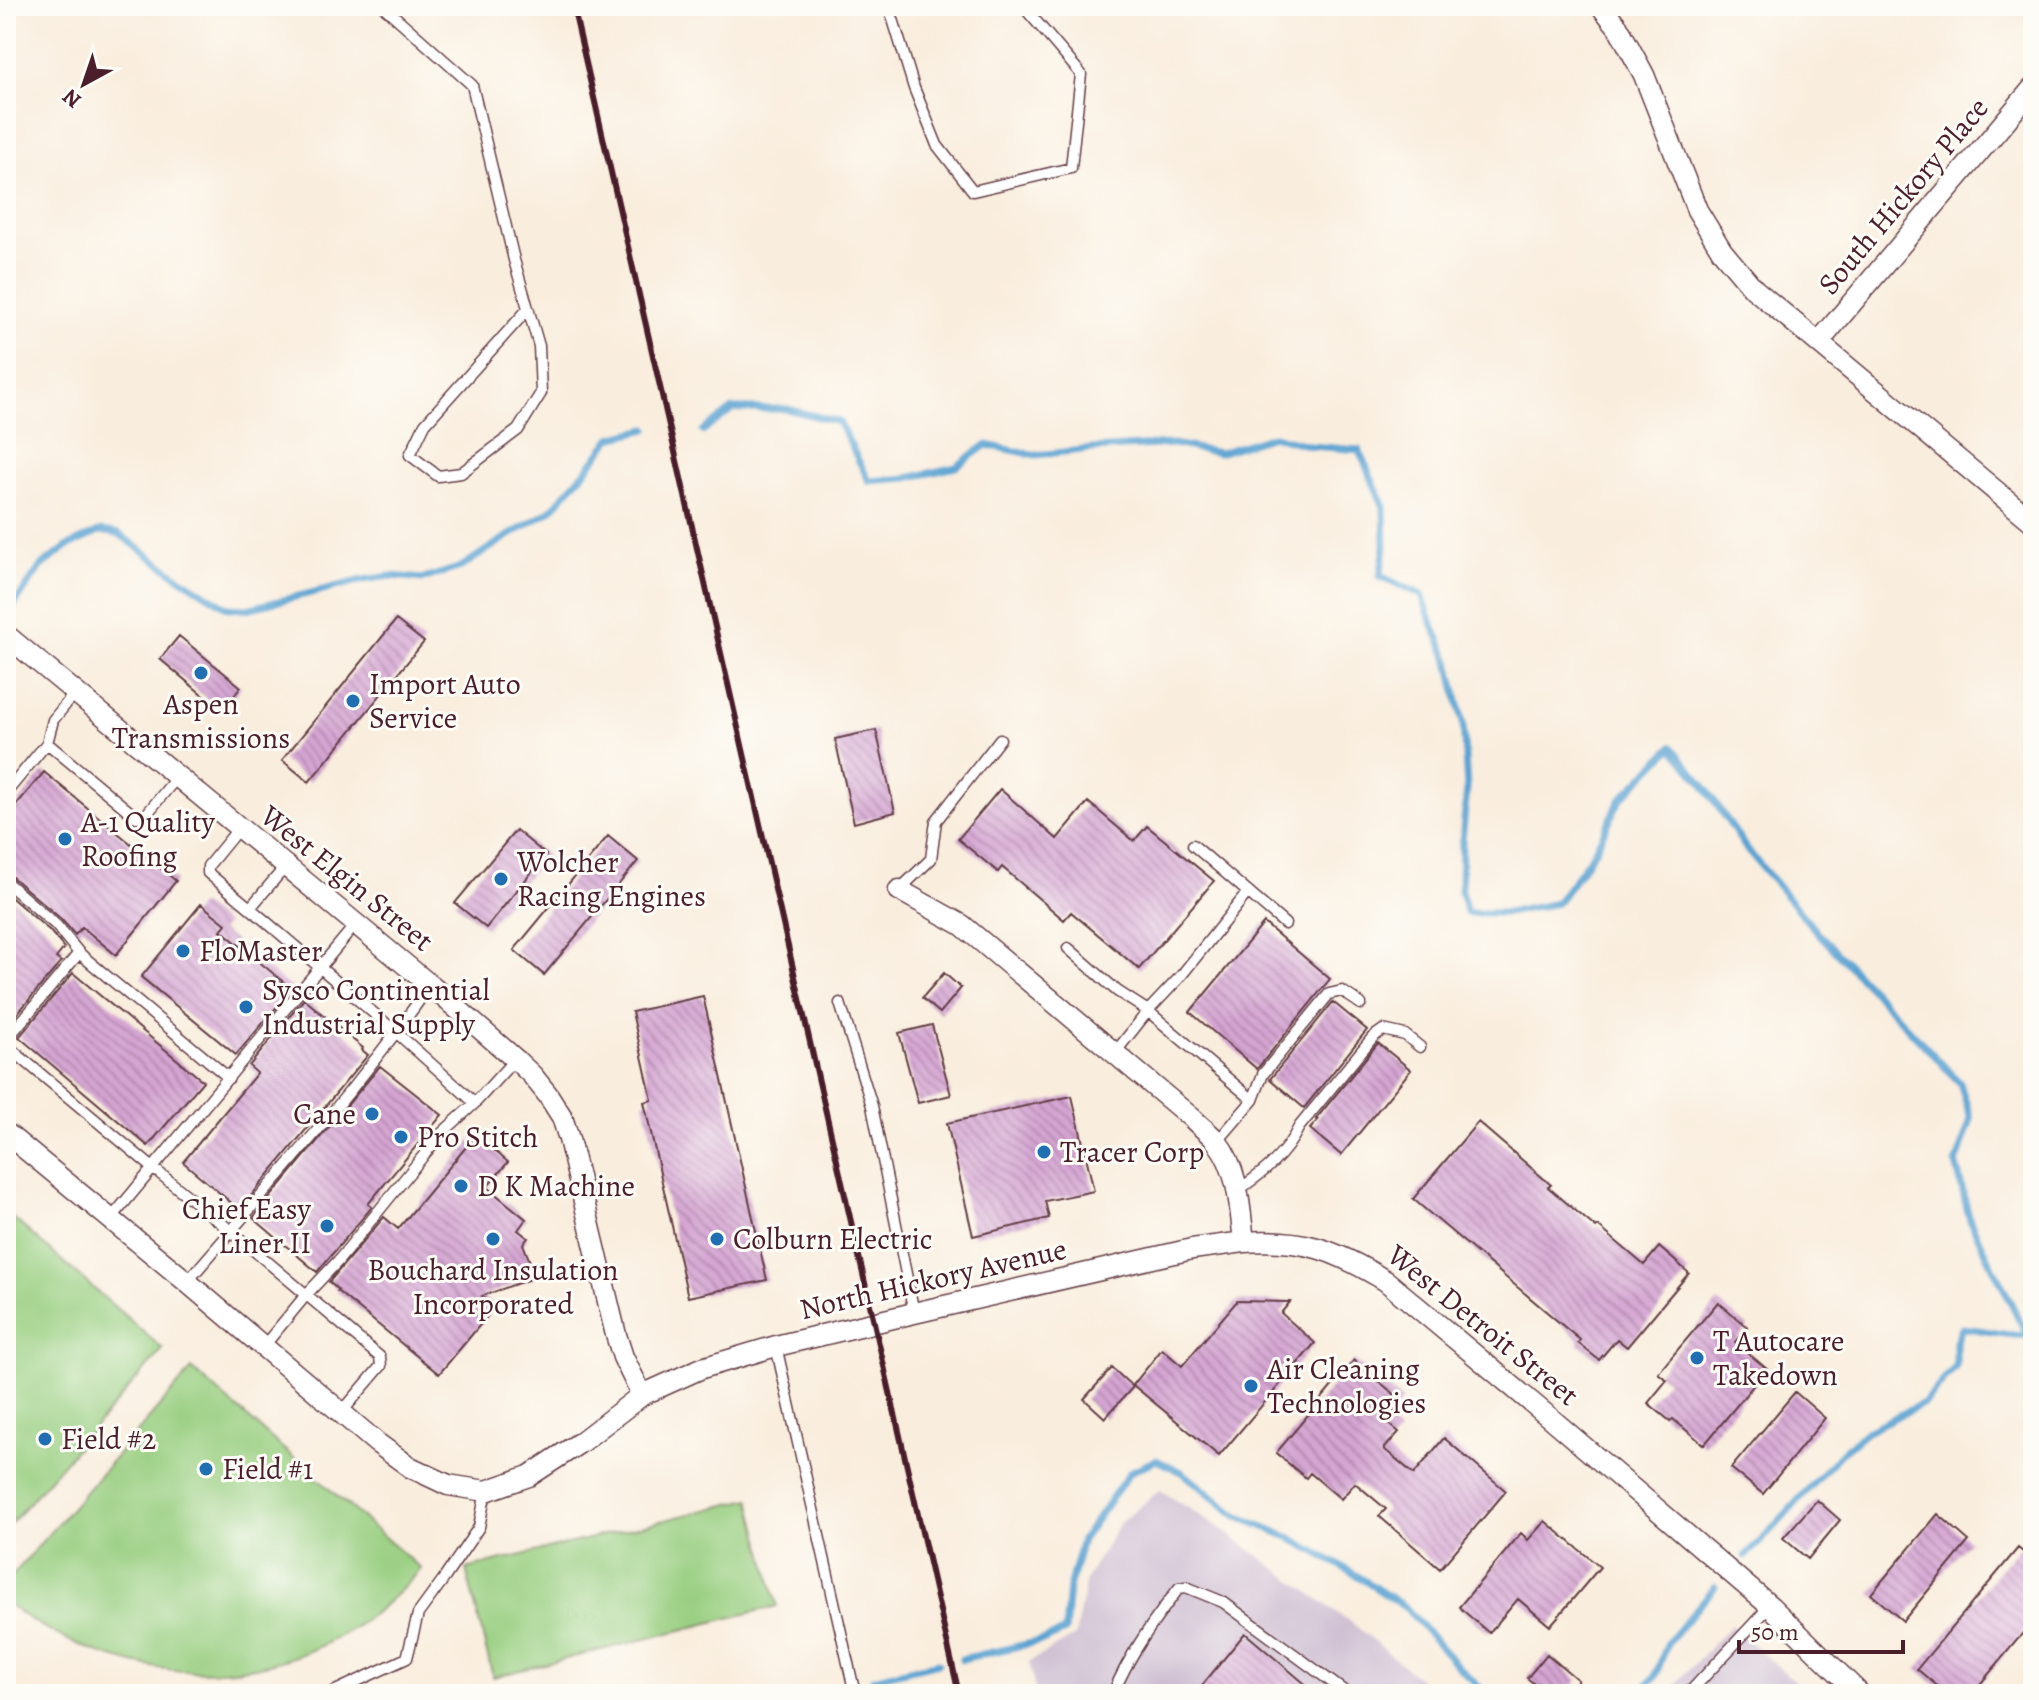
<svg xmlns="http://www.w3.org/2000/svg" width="2039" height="1700" font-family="Alegreya,serif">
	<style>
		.industrial { fill: #cebed2 }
		.pitch { fill: #96cd7e; stroke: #707654; stroke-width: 2 }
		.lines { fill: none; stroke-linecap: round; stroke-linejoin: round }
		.stream { stroke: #5ba3d2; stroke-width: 7 }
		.building { fill: url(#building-back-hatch) }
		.lane-casing { stroke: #643e46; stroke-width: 13 }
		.street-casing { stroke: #643e46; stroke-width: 23 }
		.lane { stroke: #fff; stroke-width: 10 }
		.street { stroke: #fff; stroke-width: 20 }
		.rail { stroke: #4a1f2b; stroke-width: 6 }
		.poi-dot { fill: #1f6fb2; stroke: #fdfcf7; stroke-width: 3 }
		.labels { text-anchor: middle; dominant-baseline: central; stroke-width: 6; stroke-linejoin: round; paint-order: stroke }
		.street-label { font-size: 30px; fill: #4a1f2b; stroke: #fdfcf7 }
		.poi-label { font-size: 30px; fill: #4a1f2b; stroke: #fdfcf7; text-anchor: start }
	</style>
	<defs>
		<pattern id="building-back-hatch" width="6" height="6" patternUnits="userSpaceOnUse" patternTransform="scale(2)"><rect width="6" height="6" fill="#d5a5d3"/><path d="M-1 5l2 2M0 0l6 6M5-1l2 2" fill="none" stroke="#af86ab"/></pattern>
	</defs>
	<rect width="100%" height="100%" fill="#fdfcf7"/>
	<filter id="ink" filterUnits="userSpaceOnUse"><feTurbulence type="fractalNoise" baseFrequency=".0125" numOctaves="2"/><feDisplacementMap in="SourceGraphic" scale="16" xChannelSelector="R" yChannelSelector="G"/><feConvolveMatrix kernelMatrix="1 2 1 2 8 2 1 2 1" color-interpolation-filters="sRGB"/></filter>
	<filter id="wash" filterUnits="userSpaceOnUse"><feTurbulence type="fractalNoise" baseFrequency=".006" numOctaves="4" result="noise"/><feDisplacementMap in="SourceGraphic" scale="32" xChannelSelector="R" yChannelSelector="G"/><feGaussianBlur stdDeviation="1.8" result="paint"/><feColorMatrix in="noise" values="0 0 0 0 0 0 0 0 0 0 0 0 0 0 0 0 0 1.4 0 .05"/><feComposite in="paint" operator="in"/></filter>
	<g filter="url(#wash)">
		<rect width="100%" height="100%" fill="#f9eddd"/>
		<path class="industrial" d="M1160,1490l60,38 137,99 81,67h-402l-7,-32 46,-26 11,-57 34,-56z
			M1731,1625l78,69h-143z"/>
		<path class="pitch" d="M6,1212l157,137 -157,180z
			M192,1369l229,200c-114,130 -282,131 -415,34v-20z
			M750,1499l27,107 -284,71 -27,-108z"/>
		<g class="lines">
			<path class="stream" d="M703,431l30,-22h54l52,13 30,59 38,-3 49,-11 30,-22 50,10 56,-6 81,-5 46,9 54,-17 38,10 48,4 25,57 1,40 -5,29 42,19 9,26 18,40 14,62 4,65 -5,53 -1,50 6,22h40l50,-10 37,-51 26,-52 52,-53 31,37 42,63 64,76 151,160 11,36 -15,45 14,57 57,114 6,7
				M12,608l29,-42 27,-20 33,-15 18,3 61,44 48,30 19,1 116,-29 28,-4 32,3 38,-12 41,-27 48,-29 39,-44 22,-29 36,-9
				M1745,1556l15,-14 82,-90 25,-21 57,-28 32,-37v-24l6,-14c22,1 43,9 65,7
				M962,1659l83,-19 20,-9 4,-43 13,-48 48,-68 26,-12 26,12 55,44 54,22 62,35 53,35 47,53 33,33
				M873,1679l65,-16
				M812,1694l23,-5
				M1638,1694l17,-17 13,-35 47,-55"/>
		</g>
		<g id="blocks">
			<path class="building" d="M396,620l28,22 -115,140 -27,-22z
				M179,636l62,51 -19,24 -62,-52z
				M876,730l19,82 -41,11 -19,-84z
				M44,772l132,109 -60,74 -34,-28 -7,8 -14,-16 -50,-43 -5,-2v-57z
				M1000,789l57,50 31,-37 46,39 13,-15 67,55 -75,88 -68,-57 -7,8 -62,-53 -4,5 -40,-33z
				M516,830l30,25 -60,73 -31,-25z
				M608,836l30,25 -94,114 -30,-25z
				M6,893l44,38 14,17 -8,10 5,4 -55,65z
				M201,904l25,20 -5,6 71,59 -56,66 -95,-78z
				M1264,923l66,56 -73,90 -67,-57z
				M73,973l130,108 -55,65 -129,-109z
				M944,973l17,15 -21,25 -18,-15z
				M703,996l64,284 -79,17 -44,-195 8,-2 -20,-88z
				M304,999l59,49 -1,2 6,5 -127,153 -5,-4 -1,2 -52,-44 74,-89 -8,-7z
				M1333,1002l34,28 -63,78 -34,-29z
				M932,1025l19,70 -33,8 -19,-70z
				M1378,1043l33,27 -70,85 -31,-26 8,-9 -2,-1z
				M380,1066l62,49 -74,89 4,3 -55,65 -64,-54z
				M1072,1096l22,95 -49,10 4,17 -76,18 -26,-113z
				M1478,1122l73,63 -3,2 48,41 2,-2 46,39 15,-18 30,26 -62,74 -10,-8 -18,21 -21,-17 2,-3 -167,-141z
				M476,1135l32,27 -21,25 39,32 -8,11 10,8 -5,6 13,33 -54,19 13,11 -56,67 -102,-83 1,-1 -9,-8 55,-65 14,12z
				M1237,1301l53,1 -9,11 34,30 -96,113 -86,-71 29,-36 20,17z
				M1718,1302l30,25 -13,15 32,27 -63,76 -31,-26 -3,2 -22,-18 19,-23 -9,-7z
				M1354,1360l48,41 -15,21 12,10 -15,17 30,25 30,-36 62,53 -66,78 -61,-53 7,-7 -31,-26 -14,16 -31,-26 -4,5 -30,-25z
				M1112,1368l21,19 -28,31 -21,-19z
				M1795,1392l30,26 -62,76 -32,-26z
				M1817,1500l23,20 -32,39 -25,-21z
				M1938,1514l31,27 -66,80 -32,-27z
				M1545,1521l55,46 -50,59 -32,-27 -29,34 -30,-26 62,-74 7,7z
				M2018,1548l15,12v61l-61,73h-25l-30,-25z
				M1245,1633l72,61h-122z
				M1547,1654l31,26 -12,14h-20l-19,-16z"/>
		</g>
	</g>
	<g filter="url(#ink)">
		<use href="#blocks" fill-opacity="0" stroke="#643e46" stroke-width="2"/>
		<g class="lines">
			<defs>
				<path id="lane" d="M383,6l89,79 42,175 25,86 2,47 -23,37 -57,43 -23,3 -28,-21 15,-31 103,-115
					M889,6l25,82 23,57 36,46 98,-23 10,-94 -58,-68
					M47,743l89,74 9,-1 32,-39
					M6,793l41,-50 6,-23 22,-27
					M239,828l-31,38v7l42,35 36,-42
					M1193,845l92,79
					M6,882l50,43 23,28
					M899,890l32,-31 5,-38 64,-82
					M250,908l147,125 78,70
					M1068,948l49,43 31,20 105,89
					M840,1003l32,103 42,207
					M6,1040l73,-87 150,125
					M6,1045l147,123 203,-244
					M1114,1054l34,-43 32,-34 68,-85
					M1217,1142l36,-42 10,-26 66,-80 13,-3 19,13
					M1237,1191c26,-18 48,-35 62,-64l74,-90 10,-7 22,5 15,12
					M110,1220l43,-52 78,63c69,-80 139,-159 199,-246
					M187,1282l44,-51 149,126 1,9 -40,47
					M776,1346l79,348
					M263,1347l43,-52 32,-34 103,-127 34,-31 40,-44
					M329,1694l78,-36 11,-44 27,-37 34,-50 7,-36
					M1113,1694c16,-39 40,-72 66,-106l7,-1 37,15 125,92
					M1688,1694l82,-88"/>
				<path id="street" d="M1601,6l17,21 26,48 53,135 25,41 32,38 279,233
					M1819,342l214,-254
					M6,635l424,350 85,74 17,16 16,20 14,22 7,22 47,196 7,22 19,38
					M899,890l63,35 231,194c8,8 18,15 24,23 22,28 23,67 27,100 60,-4 91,8 142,39l163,136 221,189 90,88
					M6,1133l181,149 190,161 33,24 38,18 38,6 43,-15 52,-34 61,-47 60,-27 74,-22 138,-33 278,-64 52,-7"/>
			</defs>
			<use href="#lane" class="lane-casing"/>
			<use href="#street" class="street-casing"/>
			<use href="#lane" class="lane"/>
			<use href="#street" class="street"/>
			<path class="rail" d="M573,6l386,1688"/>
		</g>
	</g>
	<g class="poi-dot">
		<circle cx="201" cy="673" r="8"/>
		<circle cx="353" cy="701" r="8"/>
		<circle cx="65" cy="839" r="8"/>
		<circle cx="501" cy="879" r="8"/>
		<circle cx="183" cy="951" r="8"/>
		<circle cx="246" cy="1007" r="8"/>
		<circle cx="372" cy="1114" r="8"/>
		<circle cx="401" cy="1137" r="8"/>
		<circle cx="1044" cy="1152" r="8"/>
		<circle cx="461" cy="1186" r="8"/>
		<circle cx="327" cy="1226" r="8"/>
		<circle cx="493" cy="1239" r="8"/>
		<circle cx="717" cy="1239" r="8"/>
		<circle cx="1697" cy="1358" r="8"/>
		<circle cx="1251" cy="1386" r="8"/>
		<circle cx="45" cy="1439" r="8"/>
		<circle cx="206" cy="1469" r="8"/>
	</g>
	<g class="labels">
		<g class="street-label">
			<text transform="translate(1903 196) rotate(-50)">South Hickory Place</text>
			<text transform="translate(347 878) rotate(39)">West Elgin Street</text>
			<text transform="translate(933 1279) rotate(-13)">North Hickory Avenue</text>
			<text transform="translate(1483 1325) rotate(39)">West Detroit Street</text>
		</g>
		<g class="poi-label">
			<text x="369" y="684">Import Auto<tspan x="369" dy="34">Service</tspan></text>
			<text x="201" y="704" text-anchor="middle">Aspen<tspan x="201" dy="34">Transmissions</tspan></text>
			<text x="81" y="822">A-1 Quality<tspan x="81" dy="34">Roofing</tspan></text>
			<text x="517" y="862">Wolcher<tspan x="517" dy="34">Racing Engines</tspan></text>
			<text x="199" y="951">FloMaster</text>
			<text x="262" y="990">Sysco Continential<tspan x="262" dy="34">Industrial Supply</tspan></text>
			<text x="356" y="1114" text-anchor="end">Cane</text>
			<text x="417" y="1137">Pro Stitch</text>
			<text x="1060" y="1152">Tracer Corp</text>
			<text x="477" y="1186">D K Machine</text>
			<text x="311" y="1209" text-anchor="end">Chief Easy<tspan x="311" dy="34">Liner II</tspan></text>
			<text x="733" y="1239">Colburn Electric</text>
			<text x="493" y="1270" text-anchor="middle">Bouchard Insulation<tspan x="493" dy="34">Incorporated</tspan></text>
			<text x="1713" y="1341">T Autocare<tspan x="1713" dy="34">Takedown</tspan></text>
			<text x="1267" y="1369">Air Cleaning<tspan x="1267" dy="34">Technologies</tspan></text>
			<text x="61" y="1439">Field #2</text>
			<text x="222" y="1469">Field #1</text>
		</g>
	</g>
	<rect width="2039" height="1700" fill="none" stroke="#fdfcf7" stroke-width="32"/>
	<g transform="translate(84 84) rotate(220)" stroke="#fdfcf7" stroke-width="6" paint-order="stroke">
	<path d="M0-6L14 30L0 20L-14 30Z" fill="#4a1f2b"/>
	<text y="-12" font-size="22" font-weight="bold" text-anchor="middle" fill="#4a1f2b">N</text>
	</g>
	<path d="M1739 1640v12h164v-12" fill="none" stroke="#4a1f2b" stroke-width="4"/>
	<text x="1751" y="1640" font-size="24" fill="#4a1f2b" stroke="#fdfcf7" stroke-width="6" paint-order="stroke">50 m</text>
</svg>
